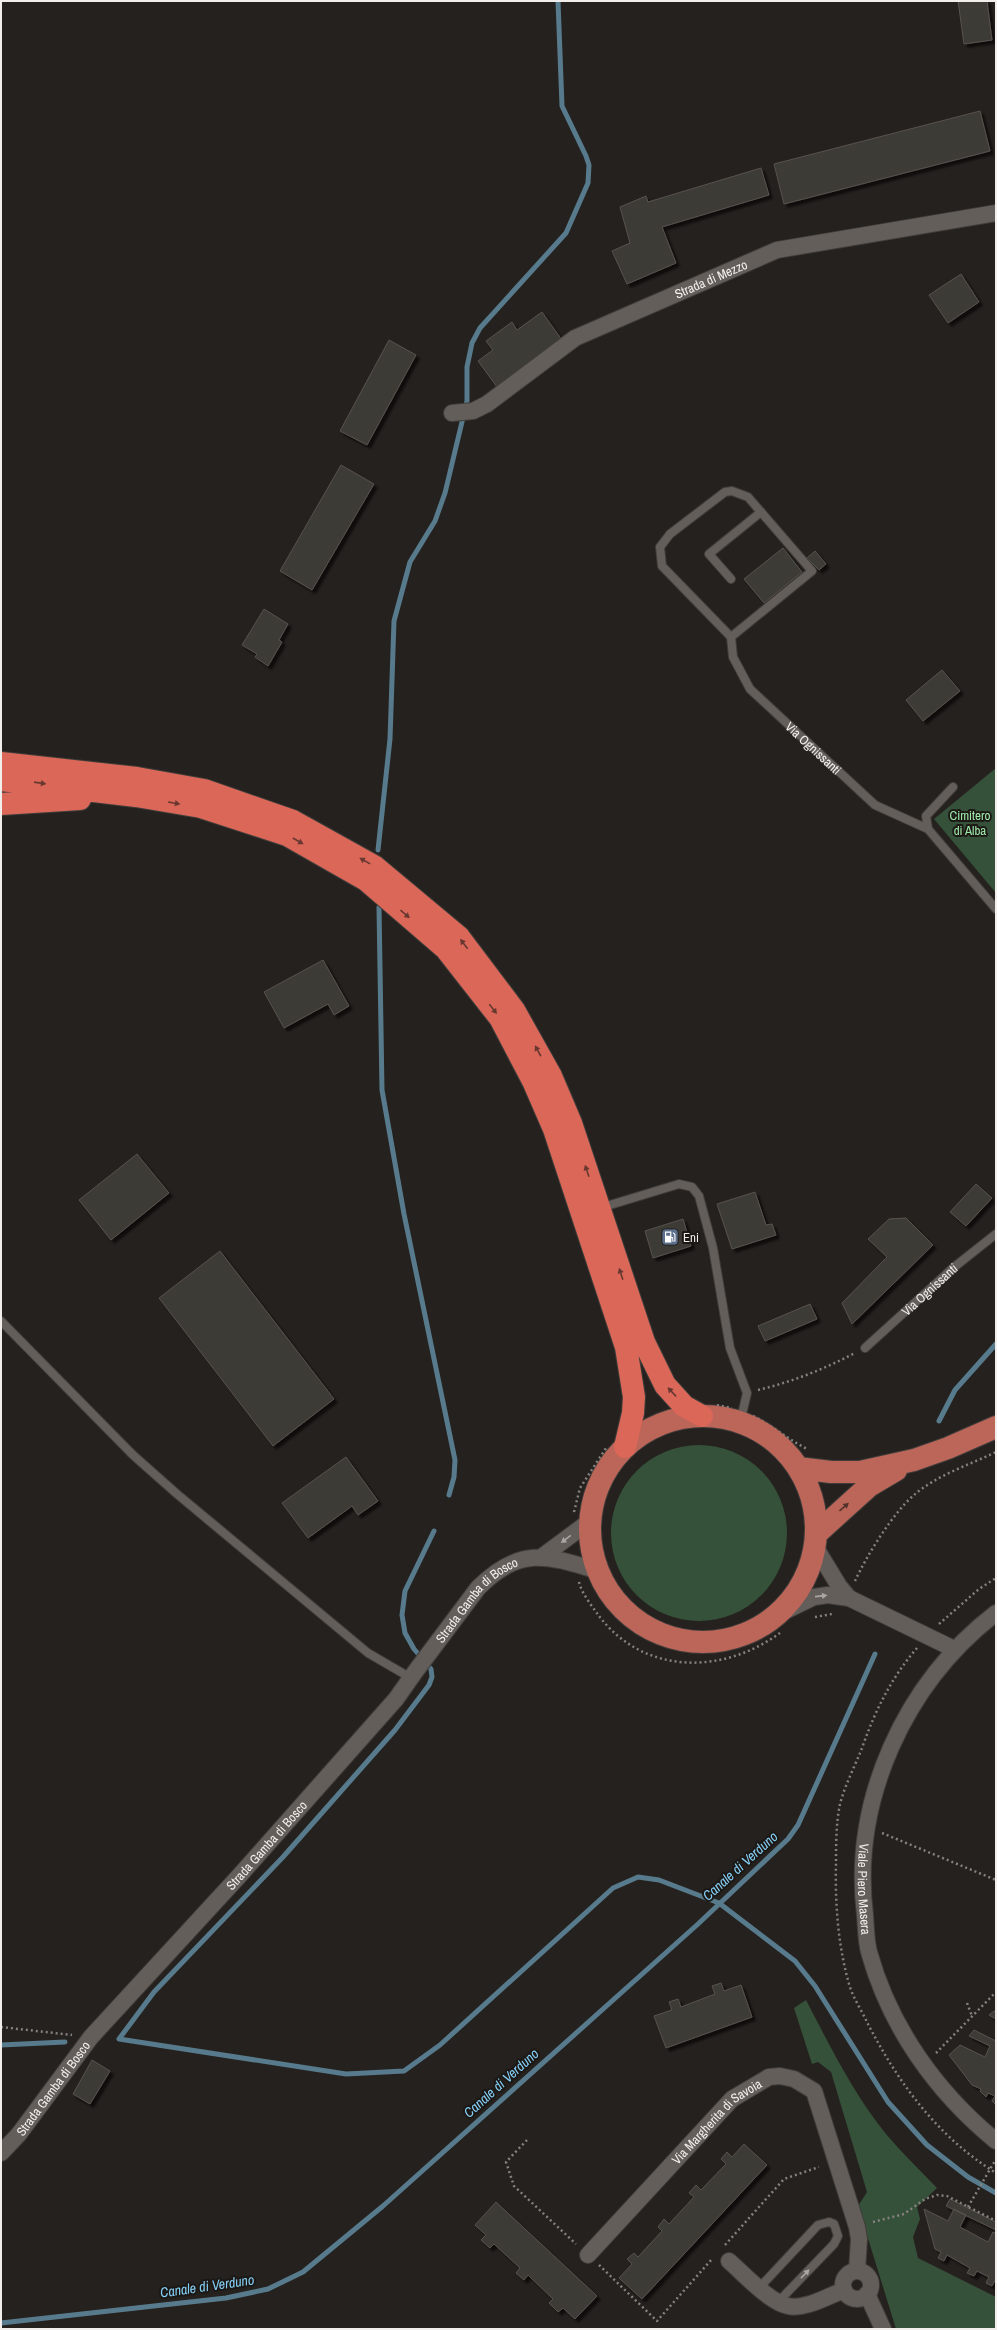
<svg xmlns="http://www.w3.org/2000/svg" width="997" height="2330" font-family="'Archivo Narrow',sans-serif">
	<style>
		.green { fill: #35513a }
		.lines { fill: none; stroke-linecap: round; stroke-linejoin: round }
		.stream { stroke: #577b8c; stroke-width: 5 }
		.building { fill: #3e3a36; stroke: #57524e; filter: url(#shadow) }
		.service-casing { stroke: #403d3a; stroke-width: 10 }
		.minor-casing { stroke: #403d3a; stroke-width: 18 }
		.primary-casing { stroke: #403d3a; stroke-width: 24 }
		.trunk-casing { stroke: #403d3a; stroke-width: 24 }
		.path { stroke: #85817f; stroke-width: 2.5; stroke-dasharray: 2 3; stroke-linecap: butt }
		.service { stroke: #645e5b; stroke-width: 8 }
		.minor { stroke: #645e5b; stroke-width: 16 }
		.primary { stroke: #bc6559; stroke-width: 22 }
		.trunk { stroke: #da6758; stroke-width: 22 }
		.oneway { fill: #683830 }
		.oneway2 { fill: #54332d }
		.oneway3 { fill: #aaa6a4 }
		.labels { text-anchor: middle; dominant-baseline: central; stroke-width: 4; stroke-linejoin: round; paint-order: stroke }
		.street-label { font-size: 13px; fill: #f1eeec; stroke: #1c1815 }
		.park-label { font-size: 13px; fill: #9eeaaa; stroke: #1c1815 }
		.poi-label { font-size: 13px; fill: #f1eeec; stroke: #1c1815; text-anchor: start }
		.water-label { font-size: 14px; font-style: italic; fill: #85d0f7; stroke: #1c1815 }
	</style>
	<defs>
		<filter id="shadow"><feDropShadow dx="3.5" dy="3.5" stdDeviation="1" flood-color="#0009"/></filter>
	</defs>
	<rect width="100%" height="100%" fill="#25211e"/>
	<path class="green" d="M996,768v125l-62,-74z
		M611 1533a88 88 0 1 1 176 0a88 88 0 1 1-176 0Z
		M806,2000c24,46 47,93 80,134 16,19 34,36 51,54l-20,19 3,12 -7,18 5,21 78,39v32h-100l-38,-123 9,-14 -36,-120 -13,-10 -6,2 -18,-56z"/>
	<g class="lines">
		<path class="stream" d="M378,850l12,-111 4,-118 16,-59 25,-41 10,-28 22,-92v-34l5,-24 8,-15 86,-95 22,-50 1,-18 -3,-9 -24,-50 -4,-105
			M379,907l3,183 22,124 51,246 -1,17 -5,18
			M939,1421l16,-31 41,-46
			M434,1531l-29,60 -3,24 3,18 9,16 17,20 1,8 -3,8 -34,45 -112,127 -129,135 -35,47 227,35 58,-3 36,-26 173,-157 25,-11 21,3 60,23 76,58 20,25 73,116 39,43 41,32 28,16
			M1,2045l64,-3
			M1,2323l225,-25 42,-9 35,-17 80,-66 315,-282 90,-85 10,-14 77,-171"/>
	</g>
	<path class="building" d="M958,1h29l5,39 -28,4z
		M980,111l10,40 -206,53 -10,-40z
		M761,168l8,27 -107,32 14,36 -49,21 -15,-33 18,-8 -10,-36 26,-11 2,6z
		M961,274l18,28 -31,21 -19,-28z
		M542,312l20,28 -65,47 -19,-26 15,-11 -7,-9 26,-19 5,8z
		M389,340l27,15 -49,90 -27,-14z
		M341,465l33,19 -62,106 -32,-19z
		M783,548l19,24 -38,31 -20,-24z
		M815,551l11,13 -7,6 -12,-12z
		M264,609l24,15 -9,16 3,2 -14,24 -13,-9 2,-3 -15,-9z
		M942,670l18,21 -37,30 -17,-21z
		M323,960l26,46 -15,9 -6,-11 -44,24 -20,-36z
		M137,1154l32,39 -58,47 -32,-40z
		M976,1184l16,14 -26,28 -16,-14z
		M755,1192l11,33 6,-1 4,11 -44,14 -15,-45z
		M906,1218l27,27 -81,79 -10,-21 45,-46 -19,-18 21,-20z
		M683,1219l8,27 -38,12 -8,-27z
		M220,1251l114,148 -61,47 -114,-148z
		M810,1304l7,15 -52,22 -7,-15z
		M346,1457l32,44 -20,14 -6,-9 -44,32 -26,-35z
		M721,1983l3,8 17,-6 11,32 -86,31 -12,-32 18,-6 -3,-8 9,-3 3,8 34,-13 -3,-8z
		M994,2011l2,1v7l-7,-4z
		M974,2030l22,11v64l-4,-4 3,-5 -7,-3 -2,4 -6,-6 1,-2 -9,-4 -23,-30 11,-10 25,12 5,-11 -21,-10z
		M92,2060l18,11 -20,33 -17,-10z
		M744,2144l23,21 -125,134 -23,-21 13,-14 -5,-5 7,-6 4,4 24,-26 -4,-4 6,-8 5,5 25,-27 -5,-4 7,-8 5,5 25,-26 -5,-5 6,-7 5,5z
		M950,2199l46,23v8l-50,-24z
		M496,2202l101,94 -22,23 -12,-11 -5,4 -9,-9 4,-4 -25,-24 -4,5 -8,-7 4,-5 -26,-24 -4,4 -9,-8 5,-5 -11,-10z
		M924,2209l24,12 6,-12 12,6 -6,12 28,15 5,-10 3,1v46l-4,7 -6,-3 3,-6 -12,-6 -3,5 -7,-3 3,-5 -23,-13 -3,6 -6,-3 3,-6 -6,-3z"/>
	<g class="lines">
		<defs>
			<g id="service">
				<path d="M732,491l16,6 64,74 -81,66 -69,-71 -2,-19 10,-13 55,-42z"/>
				<path d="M731,579l-22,-25 52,-42"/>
				<path id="s1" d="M731,637l2,20 17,32 125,116 53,24"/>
				<path d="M953,787l-27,29 2,13 68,80"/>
				<path d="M600,1208l79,-24 13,3 7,9 14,52 17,100 17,45 -7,30"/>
				<path d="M1,1321l132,134 44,39 191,159 43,25"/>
				<path id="s2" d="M865,1348l88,-80 43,-34"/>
				<path d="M759,2288l59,-63 11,-3 5,2 4,12 -4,8 -56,58"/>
			</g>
			<g id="minor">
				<path id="s3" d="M452,413l21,-2 14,-7 88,-66 202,-88 219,-37"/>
				<path d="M814,1545l25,41 10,12"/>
				<path d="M543,1556l47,-35"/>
				<path id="s4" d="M996,1613c-91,70 -145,187 -131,302 1,12 1,26 4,37 21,75 67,140 127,189"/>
				<path d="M773,1617l41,-20 14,-2 21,3 105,51"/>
				<path id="s5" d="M1,2153l18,-19 72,-97 149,-162 156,-176 19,-27 63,-84c42,-42 69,-33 120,-17"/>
				<path id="s6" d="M588,2255l144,-156 37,-22 11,-1 14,3 20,12 43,136 2,12 -2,32"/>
				<path d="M729,2261c14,12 40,41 59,45 17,4 40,-10 56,-16"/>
				<circle cx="857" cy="2285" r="14"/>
				<path d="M867,2294l16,35"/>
			</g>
			<path id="primary" d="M590 1529a113 113 0 1 1 226 0a113 113 0 1 1-226 0Z
				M798,1468l33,4h29l54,-12 34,-12 48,-21
				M816,1534l53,-48 27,-16"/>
			<path id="trunk" d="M1,763l136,15 67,12 89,31 81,45 85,71 55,73 37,66 20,47 73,219 21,43 19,21 18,10
				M1,780l135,16 65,11 86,28 79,45 80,69 54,69 34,65 20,46 72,218 8,50 -1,16 -8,34
				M1,804l79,-5"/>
		</defs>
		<use href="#service" class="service-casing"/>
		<use href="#minor" class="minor-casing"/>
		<use href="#primary" class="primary-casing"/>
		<use href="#trunk" class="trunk-casing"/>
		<path class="path" d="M758,1390c34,-8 66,-21 97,-37
			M717,1405l15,3
			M753,1416c19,10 35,23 54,33
			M574,1512l6,-24 26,-40
			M855,1581c12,-26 38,-68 59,-86 23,-20 55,-30 82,-43
			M579,1582c3,12 13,24 20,34 45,59 123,59 181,17
			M815,1617l17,-3
			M939,1624l40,-35 17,-11
			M917,1648c-26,30 -42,63 -55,100 -7,18 -17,37 -22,56 -4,19 -4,41 -4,60 -1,40 2,81 13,120 4,14 13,27 19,40 31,60 70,113 128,149
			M882,1833l114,47
			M967,2003l5,13
			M1,2027l71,8
			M936,2053l60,-61
			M527,2140l-21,22 8,24 62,58
			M968,2207l28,-48
			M873,2222l31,-8 21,-15 12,-4 10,1 49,25
			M725,2245l59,-66 35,-12
			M599,2265l58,56 55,-62"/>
		<use href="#service" class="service"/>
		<use href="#minor" class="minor"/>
		<use href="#primary" class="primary"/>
		<use href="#trunk" class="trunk"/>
	</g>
	<defs><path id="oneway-solid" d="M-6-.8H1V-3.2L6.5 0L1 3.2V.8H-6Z"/></defs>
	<g class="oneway">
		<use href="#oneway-solid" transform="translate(40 783) rotate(8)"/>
		<use href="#oneway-solid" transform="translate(174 803) rotate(10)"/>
		<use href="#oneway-solid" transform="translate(298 841) rotate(30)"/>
		<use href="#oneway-solid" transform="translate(365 861) rotate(-151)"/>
		<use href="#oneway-solid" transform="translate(405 914) rotate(41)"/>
		<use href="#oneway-solid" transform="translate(464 944) rotate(-127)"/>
		<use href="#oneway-solid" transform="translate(493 1009) rotate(52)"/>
		<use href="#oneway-solid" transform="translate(538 1051) rotate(-119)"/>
		<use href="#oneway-solid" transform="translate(587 1171) rotate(-109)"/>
		<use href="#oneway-solid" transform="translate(621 1274) rotate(-108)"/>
		<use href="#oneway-solid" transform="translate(672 1392) rotate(-133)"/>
	</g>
	<use class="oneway2" href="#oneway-solid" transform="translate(844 1507) rotate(-41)"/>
	<g class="oneway3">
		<use href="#oneway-solid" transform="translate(566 1539) rotate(143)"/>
		<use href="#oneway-solid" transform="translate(821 1596) rotate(-6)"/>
		<use href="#oneway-solid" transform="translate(805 2274) rotate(-46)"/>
	</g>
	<defs>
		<symbol id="fuel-square" viewBox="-11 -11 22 22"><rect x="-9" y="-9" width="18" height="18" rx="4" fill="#5c6f8a" stroke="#1c1815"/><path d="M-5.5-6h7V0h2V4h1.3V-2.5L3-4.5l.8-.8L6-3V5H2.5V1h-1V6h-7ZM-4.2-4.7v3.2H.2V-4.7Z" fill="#fff"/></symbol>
	</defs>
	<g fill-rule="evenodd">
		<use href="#fuel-square" x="660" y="1227" width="20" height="20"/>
	</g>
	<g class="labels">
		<g class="street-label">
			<text stroke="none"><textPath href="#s3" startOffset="295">Strada di Mezzo</textPath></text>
			<text stroke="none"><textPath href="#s1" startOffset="143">Via Ognissanti</textPath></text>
			<text stroke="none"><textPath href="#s2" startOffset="87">Via Ognissanti</textPath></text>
			<text stroke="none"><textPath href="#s5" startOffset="731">Strada Gamba di Bosco</textPath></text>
			<text stroke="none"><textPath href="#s5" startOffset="407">Strada Gamba di Bosco</textPath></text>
			<text stroke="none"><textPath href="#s4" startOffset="318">Viale Piero Masera</textPath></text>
			<text stroke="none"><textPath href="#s5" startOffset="83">Strada Gamba di Bosco</textPath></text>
			<text stroke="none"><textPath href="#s6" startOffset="186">Via Margherita di Savoia</textPath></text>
		</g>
		<g class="park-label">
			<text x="970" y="815">Cimitero<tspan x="970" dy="15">di Alba</tspan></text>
		</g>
		<g class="poi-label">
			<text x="683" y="1237">Eni</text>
		</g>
		<g class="water-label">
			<text transform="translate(740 1866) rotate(-42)">Canale di Verduno</text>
			<text transform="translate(501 2083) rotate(-42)">Canale di Verduno</text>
			<text transform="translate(207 2286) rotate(-8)">Canale di Verduno</text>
		</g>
	</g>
	<rect width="997" height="2330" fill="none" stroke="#f1eeec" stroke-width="4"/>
</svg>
